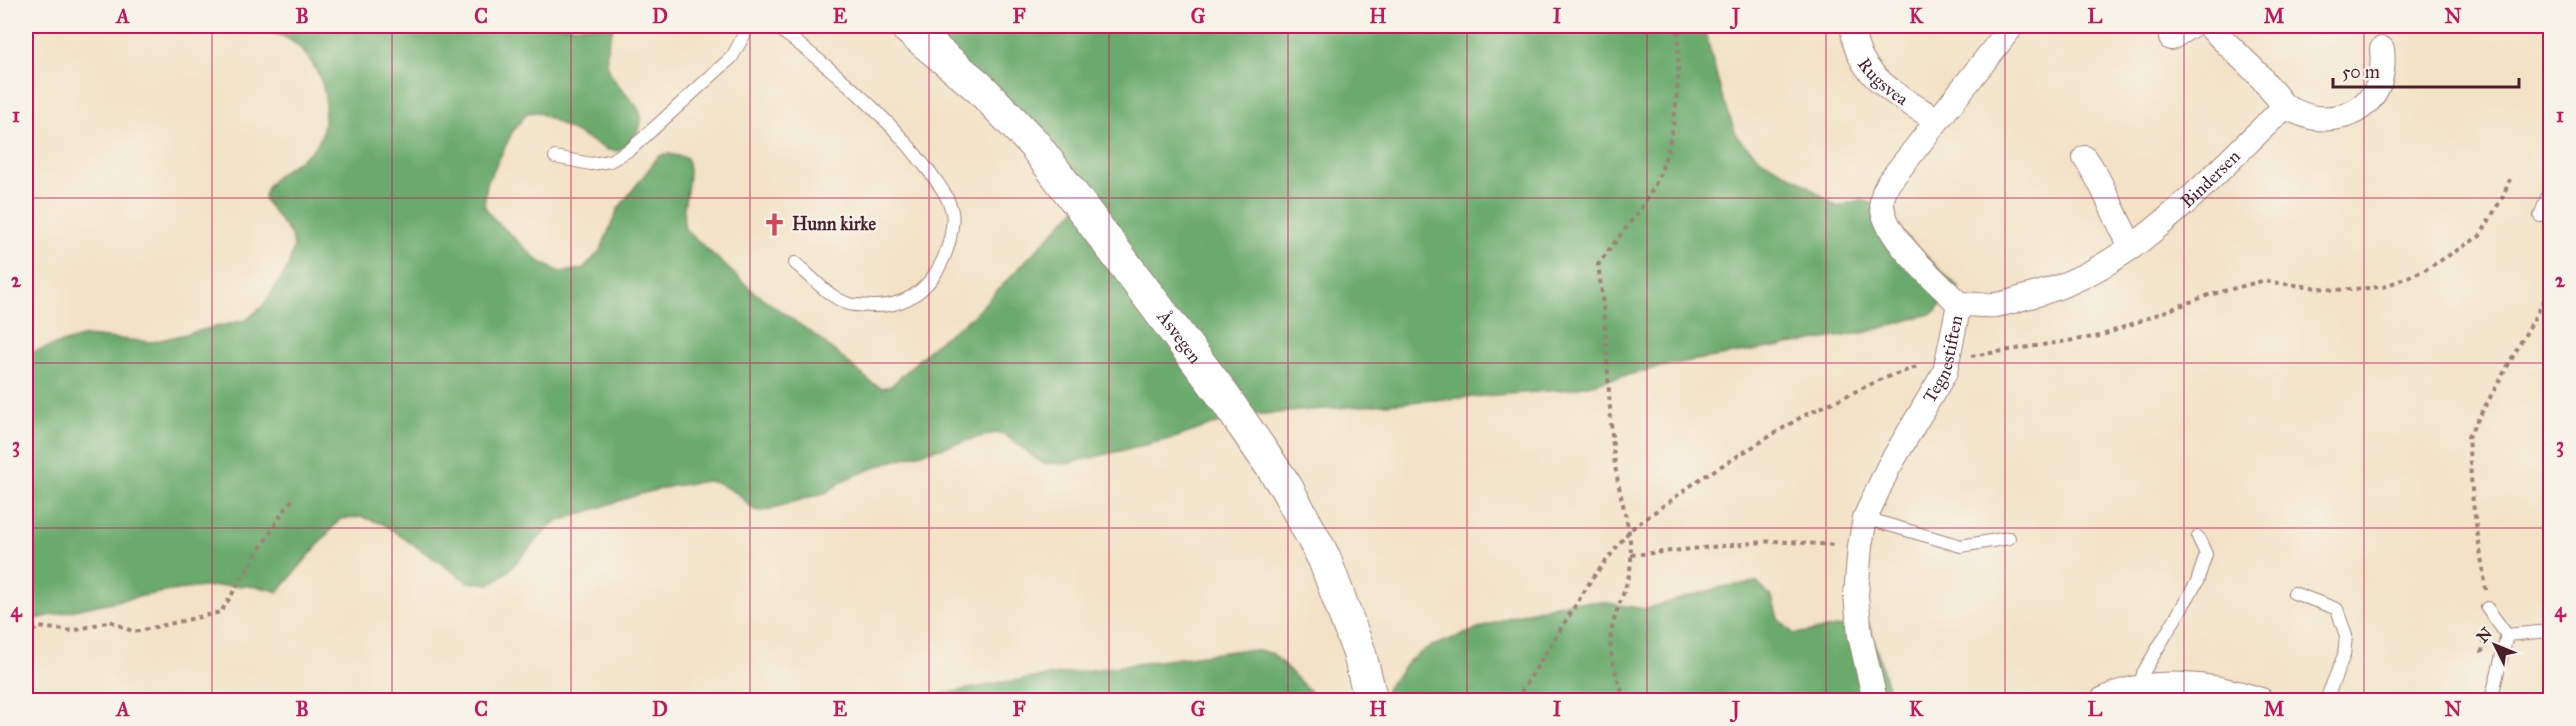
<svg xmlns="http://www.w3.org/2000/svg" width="2576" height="726" font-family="'IM FELL Great Primer',serif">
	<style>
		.forest { fill: #6aaa6c; stroke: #5a644c; stroke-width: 1.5 }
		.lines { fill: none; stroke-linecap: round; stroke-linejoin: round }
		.service-casing { stroke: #9e8078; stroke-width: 14 }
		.minor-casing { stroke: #9e8078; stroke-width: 26 }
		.secondary-casing { stroke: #9e8078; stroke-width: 35 }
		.path { stroke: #9e8078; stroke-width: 4; stroke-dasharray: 4.5 4.5; stroke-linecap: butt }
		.service { stroke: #fff; stroke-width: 12 }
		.minor { stroke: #fff; stroke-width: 24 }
		.secondary { stroke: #fff; stroke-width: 33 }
		.grid { fill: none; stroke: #c2185b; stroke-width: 1.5; stroke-opacity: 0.55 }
		.labels { text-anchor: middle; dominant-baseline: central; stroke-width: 4.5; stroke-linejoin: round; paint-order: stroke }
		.street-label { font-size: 18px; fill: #4a1f2b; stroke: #f7f3e8 }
		.poi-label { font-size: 18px; font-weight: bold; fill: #4a1f2b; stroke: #f7f3e8; text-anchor: start }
		.neatline { fill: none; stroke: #c2185b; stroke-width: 2 }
		.grid-label { font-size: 20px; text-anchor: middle; font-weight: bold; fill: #c2185b }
	</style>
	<rect width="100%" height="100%" fill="#f7f3e8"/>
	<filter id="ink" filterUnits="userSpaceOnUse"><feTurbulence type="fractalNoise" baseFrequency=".0167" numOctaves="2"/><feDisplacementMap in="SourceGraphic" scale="12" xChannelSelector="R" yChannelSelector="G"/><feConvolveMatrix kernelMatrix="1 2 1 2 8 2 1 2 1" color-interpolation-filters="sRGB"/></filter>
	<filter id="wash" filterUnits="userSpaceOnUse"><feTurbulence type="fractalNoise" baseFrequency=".008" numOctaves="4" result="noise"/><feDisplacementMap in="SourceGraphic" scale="24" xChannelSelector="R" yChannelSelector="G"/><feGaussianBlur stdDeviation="1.35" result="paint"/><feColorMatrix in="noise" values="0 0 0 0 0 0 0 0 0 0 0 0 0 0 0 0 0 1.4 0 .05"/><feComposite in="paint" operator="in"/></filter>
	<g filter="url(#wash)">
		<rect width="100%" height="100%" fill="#f3e2c6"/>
		<path class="forest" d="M232,26h382c-5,12 -10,27 -6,41 13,38 61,42 11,84l-11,-1 -70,-38 -11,1 -14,18 -26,52 -3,22 6,10 50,47 20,10 23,-3 17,-18 18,-42 41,-53 10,-2 18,4c7,26 -8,46 -2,71l69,63 66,47 52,44 10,5 9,-2 44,-42 37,-27 110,-115 -163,-176h785l17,67 16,44 25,23 40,22 36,25 21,-7 12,3 88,85 -26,25 -66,19 -195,32 -101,25 -333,27 -64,22 -109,26 -23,-1 -37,-28 -10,-2 -106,29 -43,17 -19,13 -64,19 -9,-1 -16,-16 -20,-11 -11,-2 -34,5 -33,8 -87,29 -45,48 -17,13 -23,-2 -85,-58 -21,-7 -22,2 -62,73c-52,-22 -194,17 -252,29v-267l59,-18 67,6 94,-22 17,-14 25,-38 6,-22 -3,-11 -27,-36c4,-32 45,-34 57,-62 3,-7 3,-19 4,-27 4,-29 -21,-69 -49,-76 -16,-4 -31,3 -44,-8z
			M1756,582l16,15 6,22 16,15 74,-12 24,78h-510l5,-12 22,-27 18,-13 86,-32 55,-14h33l44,7 77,-22z
			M1240,650l23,1 10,3 45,46h-404l89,-18z"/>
	</g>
	<g filter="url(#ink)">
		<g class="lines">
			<defs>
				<path id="service" d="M775,26c55,41 107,84 149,139 11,14 24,29 28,47 2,9 -1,22 -3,31 -11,38 -36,64 -77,63 -7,-1 -16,0 -23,-2 -20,-6 -38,-28 -54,-41
					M555,157l36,7 19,-3 21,-12 101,-92 17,-31
					M2540,216l10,-26
					M1865,518l96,28 48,-8
					M2294,593l43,16 9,27 -2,19 -18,45
					M2487,608l20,27 43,-4
					M2140,689l3,-16 54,-91 9,-28 -8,-17
					M2491,700l16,-65"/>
				<g id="minor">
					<path id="s1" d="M1853,26c0,48 47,71 84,94"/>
					<path d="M2209,26l50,49 26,32"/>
					<path d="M2171,38l19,-12"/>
					<path d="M2085,158c20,27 29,60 47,89"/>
					<path id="s2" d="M1959,304c12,0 24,2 36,1 11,-1 21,-5 31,-8 109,-26 180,-118 259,-190 10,4 21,10 31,11 46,4 71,-26 66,-69"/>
					<path id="s3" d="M1875,700l-15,-65 -4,-40 4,-49 5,-28 23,-50 57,-96 14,-68c-22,-23 -76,-67 -77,-100 -1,-7 4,-16 7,-22l123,-156"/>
					<path d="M2102,700c45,-24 112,-17 159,0"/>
				</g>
				<g id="secondary">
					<path id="s4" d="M906,26l74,62 54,56 186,247 66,96 38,71 35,94 12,48"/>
				</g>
			</defs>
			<use href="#service" class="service-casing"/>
			<use href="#minor" class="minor-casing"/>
			<use href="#secondary" class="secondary-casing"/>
			<path class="path" d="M1971,356l129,-20 109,-41 53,-14 74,9 47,-3 42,-17 55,-34 22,-38 8,-19
				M1631,555l142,-14 63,4
				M2486,590l-13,-87 -5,-66 82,-147
				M26,637l12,-10 35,4 37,-10 24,11 87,-20 56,-91 16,-22
				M2482,653l2,-19
				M1516,700l76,-121 38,-49 70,-51 103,-63 79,-37 37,-13
				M1625,700c-7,-21 -17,-43 -14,-66 4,-28 21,-50 20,-80 -1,-33 -14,-64 -17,-98 -7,-64 -6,-128 -16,-191 16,-23 35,-44 50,-68 29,-46 32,-118 30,-171"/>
			<use href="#service" class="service"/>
			<use href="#minor" class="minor"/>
			<use href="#secondary" class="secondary"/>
		</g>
	</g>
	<path class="grid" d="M212,26v674M392,26v674M571,26v674M750,26v674M929,26v674M1109,26v674M1288,26v674M1467,26v674M1647,26v674M1826,26v674M2005,26v674M2184,26v674M2364,26v674M26,198h2524M26,363h2524M26,528h2524"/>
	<defs>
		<symbol id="church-bare" viewBox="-9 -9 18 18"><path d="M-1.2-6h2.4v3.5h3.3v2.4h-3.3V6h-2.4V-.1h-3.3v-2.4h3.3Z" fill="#d1495b" stroke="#f7f3e8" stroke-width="2.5" paint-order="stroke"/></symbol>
	</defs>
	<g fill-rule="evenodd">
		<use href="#church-bare" x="758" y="208" width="33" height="33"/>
	</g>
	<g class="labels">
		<g class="street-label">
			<text stroke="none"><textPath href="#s1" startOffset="66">Rugsvea</textPath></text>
			<text stroke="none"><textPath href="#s2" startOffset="290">Bindersen</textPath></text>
			<text stroke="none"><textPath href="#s4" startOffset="416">Åsvegen</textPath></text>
			<text stroke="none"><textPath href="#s3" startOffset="363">Tegnestiften</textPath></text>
		</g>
		<g class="poi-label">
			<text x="792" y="224">Hunn kirke</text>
		</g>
	</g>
	<rect width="2576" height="726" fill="none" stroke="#f7f3e8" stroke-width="66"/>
	<g transform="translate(2495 645) rotate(313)" stroke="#f7f3e8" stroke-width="4.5" paint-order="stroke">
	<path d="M0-4.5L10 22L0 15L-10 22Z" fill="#4a1f2b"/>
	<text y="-9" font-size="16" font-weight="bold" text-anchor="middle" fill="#4a1f2b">N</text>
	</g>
	<path d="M2333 78v9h186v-9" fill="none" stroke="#4a1f2b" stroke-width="3"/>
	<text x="2342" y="78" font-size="18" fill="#4a1f2b" stroke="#f7f3e8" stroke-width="4.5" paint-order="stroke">50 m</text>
	<rect x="33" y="33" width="2510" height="660" class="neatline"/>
	<g class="grid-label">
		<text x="123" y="23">A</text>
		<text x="302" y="23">B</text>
		<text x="481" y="23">C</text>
		<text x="660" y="23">D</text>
		<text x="840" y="23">E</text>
		<text x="1019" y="23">F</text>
		<text x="1198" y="23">G</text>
		<text x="1378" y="23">H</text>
		<text x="1557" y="23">I</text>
		<text x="1736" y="23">J</text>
		<text x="1916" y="23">K</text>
		<text x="2095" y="23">L</text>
		<text x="2274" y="23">M</text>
		<text x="2453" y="23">N</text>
		<text x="16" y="122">1</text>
		<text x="2560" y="122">1</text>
		<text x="16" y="287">2</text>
		<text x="2560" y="287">2</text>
		<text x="16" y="452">3</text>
		<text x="2560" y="452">3</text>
		<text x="16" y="617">4</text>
		<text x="2560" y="617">4</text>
		<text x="123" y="716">A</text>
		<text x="302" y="716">B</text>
		<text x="481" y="716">C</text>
		<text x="660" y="716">D</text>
		<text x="840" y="716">E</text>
		<text x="1019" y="716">F</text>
		<text x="1198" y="716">G</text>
		<text x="1378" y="716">H</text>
		<text x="1557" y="716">I</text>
		<text x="1736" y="716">J</text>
		<text x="1916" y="716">K</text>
		<text x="2095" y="716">L</text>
		<text x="2274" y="716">M</text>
		<text x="2453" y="716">N</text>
	</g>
</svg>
